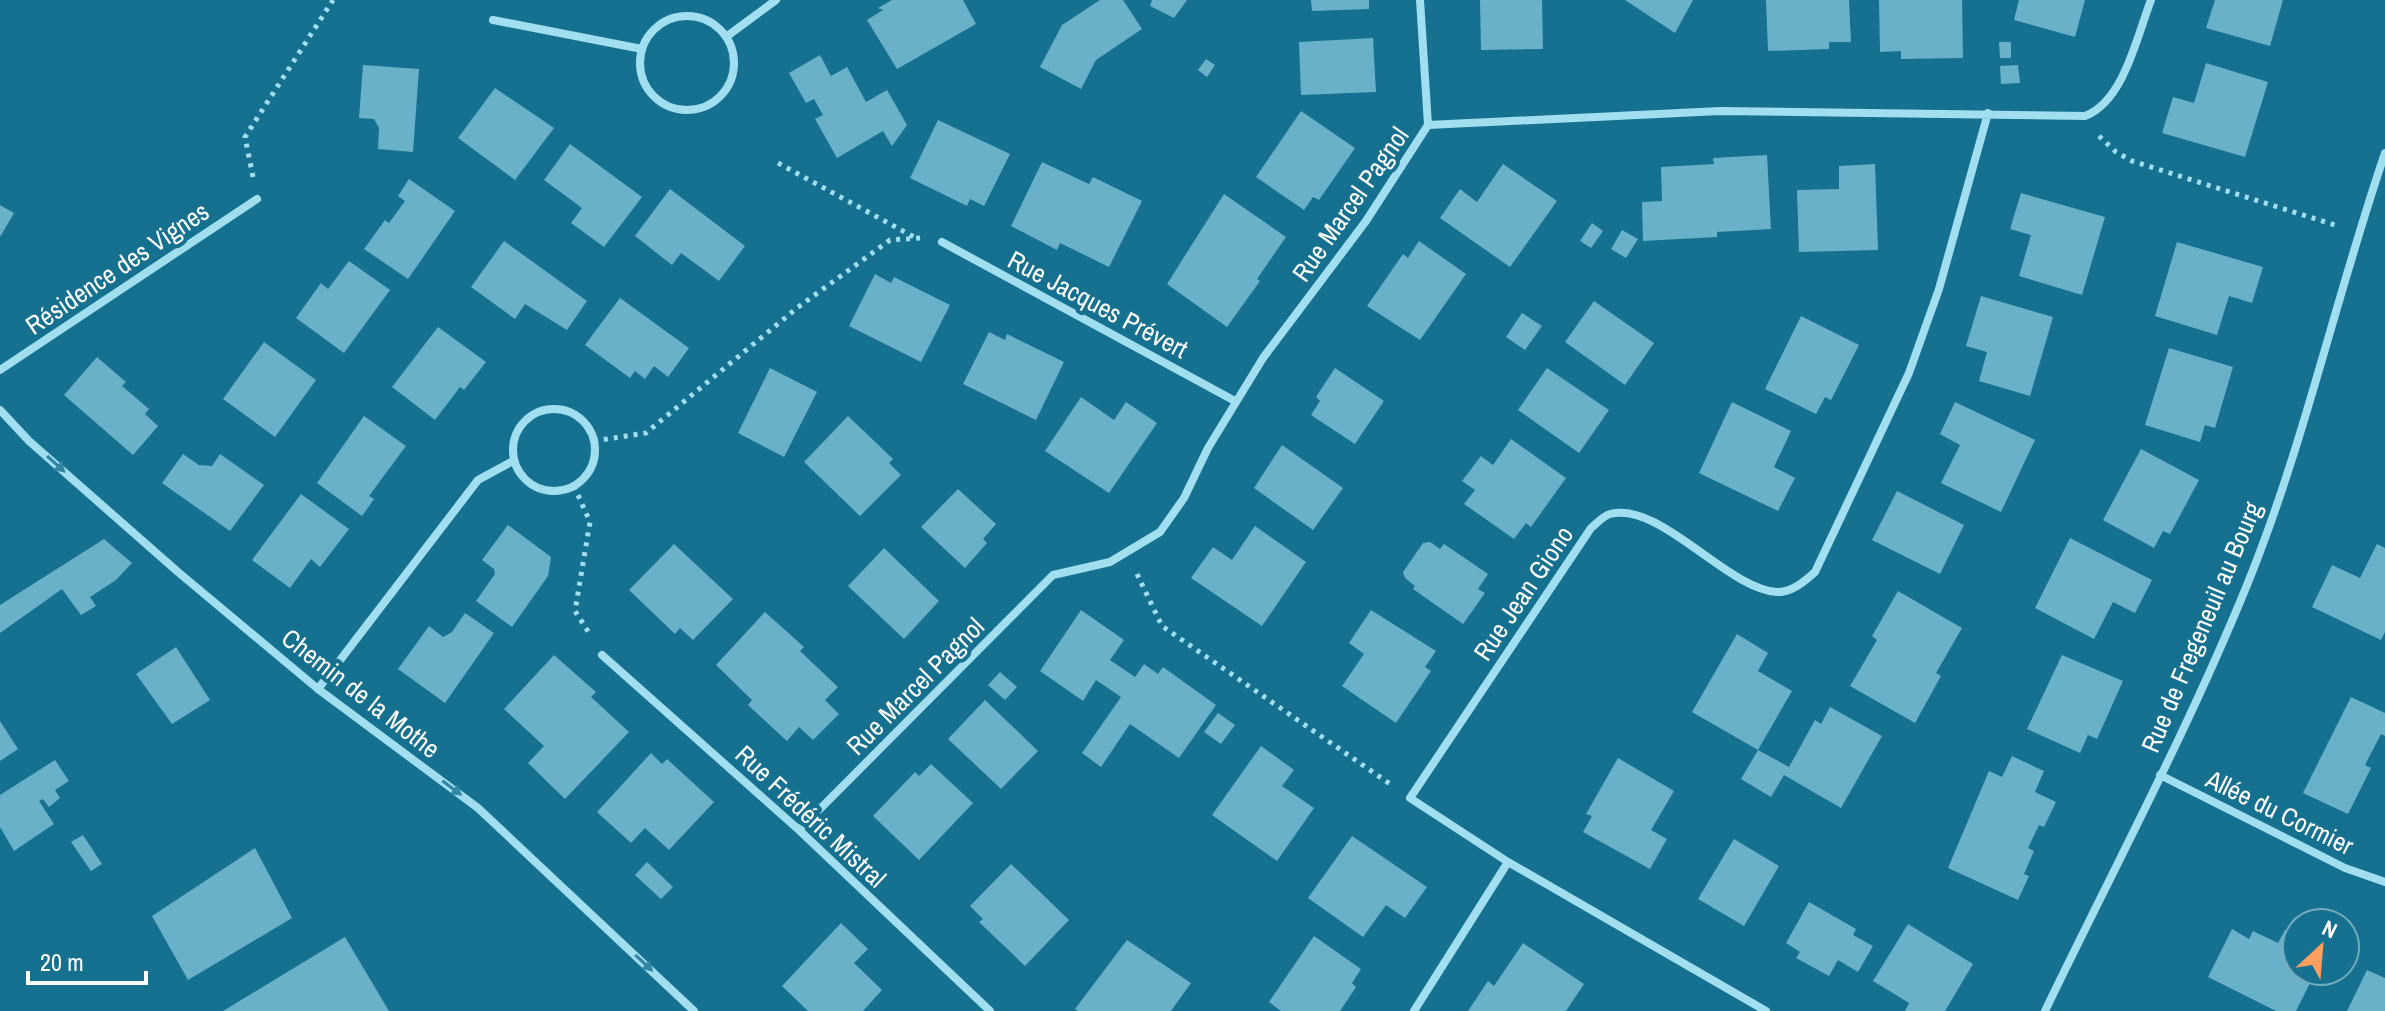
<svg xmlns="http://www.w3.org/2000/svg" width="2385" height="1011" font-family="'Archivo Narrow',sans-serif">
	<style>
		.building { fill: #69b1c8 }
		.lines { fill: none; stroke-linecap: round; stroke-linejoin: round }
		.path { stroke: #a1def0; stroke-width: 5; stroke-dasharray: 4 6; stroke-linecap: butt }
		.street { stroke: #a1def0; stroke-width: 8 }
		.oneway { fill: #3187a2 }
		.labels { text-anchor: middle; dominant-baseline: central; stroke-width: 8; stroke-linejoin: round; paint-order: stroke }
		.street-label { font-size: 26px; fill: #fff; stroke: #15718f }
	</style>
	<rect width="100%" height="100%" fill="#15718f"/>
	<path class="building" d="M892,0h71l13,24 -79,45 -30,-49 16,-10 -5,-2z
		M1100,0h23l19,29 -46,31 -15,29 -41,-22 22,-42z
		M1152,0h35l-13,18 -24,-12z
		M1311,0h58v9l-57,2z
		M1480,0h62l1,49 -62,1z
		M1625,0h68l-18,33z
		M1766,0h83l2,42h-22v7l-61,2z
		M1879,0h83l1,58 -62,1v-8l-21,1z
		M2019,0h66l-10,37 -61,-17z
		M2215,0h68l-13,46 -64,-18z
		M1373,38l3,54 -75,3 -2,-53z
		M1999,42h12v16h-11z
		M820,55l11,21 16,-9 19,35 21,-12 20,35 -15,21 -9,-15 -46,27 -22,-39 8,-4 -9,-16 -8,4 -17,-30z
		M1206,59l9,6 -8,12 -9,-7z
		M2206,63l62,19 -23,75 -83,-24 11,-36 21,6z
		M363,65l56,4 -6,83 -35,-3 1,-21 -5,-9 -15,-1z
		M2018,65l2,18 -19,1 -1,-18z
		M495,88l59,40 -39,52 -57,-42z
		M1301,111l54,37 -36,52 -6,-3 -9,13 -48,-33z
		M938,120l72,34 -26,52 -14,-7 -3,7 -57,-28z
		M570,144l72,53 -38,50 -33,-24 11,-15 -38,-28z
		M1767,155l4,74 -54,3v5l-74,4 -1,-39 20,-1 -1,-34 53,-3 -1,-6z
		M1042,162l47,22 4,-7 49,24 -33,66 -49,-24 -3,7 -46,-24z
		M1503,164l54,37 -47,66 -70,-49 20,-29 17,13z
		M1875,164l3,86 -79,2 -2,-62 42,-1v-23z
		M409,179l46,32 -47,68 -44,-30 21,-29 4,3 16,-22 -7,-5z
		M670,189l75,57 -26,35 -38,-28 -9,12 -37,-29z
		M2021,193l84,24 -23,78 -63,-19 12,-41 -21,-6z
		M1224,194l62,43 -29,42 3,2 -33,46 -60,-43z
		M0,205l14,8 -14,24z
		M1592,223l11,8 -12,17 -11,-7z
		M1622,230l16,9 -12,19 -15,-9z
		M504,241l83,60 -20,29 -42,-26 -10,15 -44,-32z
		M1419,241l47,33 -46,66 -53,-34 36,-52 5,4z
		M2177,242l86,25 -11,36 -23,-7 -12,39 -62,-19z
		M349,261l41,29 -46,63 -48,-35 25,-35 7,6z
		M875,274l16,9 3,-6 56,28 -29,57 -72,-36z
		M1981,296l72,21 -23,79 -51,-15 8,-29 -21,-6z
		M620,298l69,50 -21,29 -14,-11 -9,13 -10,-8 -5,7 -45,-33z
		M1594,301l60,42 -29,42 -60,-43z
		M1522,313l20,13 -17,24 -19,-13z
		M1801,316l58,29 -28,55 -6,-3 -9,17 -51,-25z
		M438,327l48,35 -22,28 -4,-3 -25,33 -43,-33z
		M989,332l16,8 2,-6 57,28 -28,58 -73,-36z
		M264,342l52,38 -41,57 -52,-38z
		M2169,348l64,19 -18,61 -10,-3 -5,17 -55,-17z
		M97,357l29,25 -4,4 27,23 -4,5 13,12 -25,29 -69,-60z
		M770,368l47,24 -33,65 -46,-24z
		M1335,368l49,33 -29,43 -44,-29 9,-14 -4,-4z
		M1547,368l62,42 -30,43 -61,-43z
		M1081,397l33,23 12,-18 31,21 -48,70 -64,-42z
		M1732,402l59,29 -17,36 21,11 -17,33 -79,-38z
		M1955,402l80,38 -34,72 -60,-29 19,-38 -20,-11z
		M364,416l42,30 -37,50 5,3 -12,17 -45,-33z
		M848,416l45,43 -4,4 12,12 -41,41 -56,-54z
		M1511,439l55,39 -35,49 -5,-4 -12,16 -50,-35 11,-14 -13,-9 19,-25 12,9z
		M1282,445l61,43 -30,42 -59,-42z
		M2141,449l58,31 -29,54 -7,-3 -9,17 -51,-28z
		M183,454l16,11 13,1 8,-12 44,31 -34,46 -68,-48z
		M958,489l38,35 -13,15 4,4 -22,25 -44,-41z
		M1897,491l67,34 -24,49 -68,-34z
		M301,494l48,35 -29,38 -9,-8 -21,29 -38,-28z
		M508,525l43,32 -3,19 -36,51 -36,-26 19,-27 -1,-5 -12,-9z
		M1255,526l51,36 -44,64 -71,-48 22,-31 19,13z
		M2070,538l82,42 -17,33 -22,-11 -19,37 -59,-31z
		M104,539l28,24 -16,17 -26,17 6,9 -15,9 -19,-26 -62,44v-28z
		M1430,542l10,7 4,-5 44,30 -10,15 7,4 -22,31 -50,-35 2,-3 -10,-8 -2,-6 20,-29z
		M674,544l59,55 -40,41 -13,-12 -5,6 -46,-44z
		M2377,544l8,4v84l-4,8 -69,-33 20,-42 28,13z
		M884,548l55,53 -35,38 -56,-53z
		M1898,591l64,37 -26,45 5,3 -26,47 -65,-37 27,-46 -5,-4z
		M1081,610l43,30 -14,20 25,17 9,-13 14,10 5,-7 53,38 -37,53 -49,-34 -29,43 -19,-14 39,-56 -25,-17 -13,21 -43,-30z
		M1371,610l65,41 -11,16 6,4 -35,52 -54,-37 22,-32 -15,-11z
		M765,612l39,35 -4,4 38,36 -13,13 14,14 -26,26 -14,-13 -12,14 -39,-36 4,-5 -36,-35z
		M465,613l29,20 -49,70 -47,-34 31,-43 14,11 9,-5z
		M1737,634l31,19 -10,18 34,20 -34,59 -66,-38z
		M176,647l34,53 -38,24 -36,-50z
		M554,655l42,37 -5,5 38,35 -64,67 -37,-36 16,-17 -40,-37z
		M2062,655l61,26 -26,58 -9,-4 -8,18 -53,-24z
		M1000,672l17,15 -12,13 -17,-15z
		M2351,697l34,16v23l-4,-2 -16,31 6,3 -23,46 -45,-21z
		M985,700l53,51 -37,38 -53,-50z
		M1830,707l52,29 -41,72 -57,-33 -13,22 -30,-18 17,-29 31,17 26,-47 6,4z
		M1218,713l17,12 -14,19 -17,-12z
		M0,721l18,28 -18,12z
		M1261,746l33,24 -12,16 32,22 -37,53 -65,-46z
		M651,753l11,11 5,-5 47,43 -45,48 -24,-22 -14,15 -34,-31z
		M2012,756l32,15 -9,21 21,10 -12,25 -5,-2 -11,23 6,3 -10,23 5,2 -11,24 -70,-32 41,-97 13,6z
		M1618,758l56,33 -23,39 16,9 -17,30 -67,-37 9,-16 -6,-2z
		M55,760l14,21 -14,9 5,8 -11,9 -6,-8 -4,2 15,23 -40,27 -14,-24v-32z
		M931,764l42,39 -54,57 -46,-44 42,-44 4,4z
		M83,835l19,29 -11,7 -20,-29z
		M1352,836l75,51 -22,31 -19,-13 -23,32 -55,-39z
		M1734,839l45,27 -35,60 -46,-27z
		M255,848l37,70 -104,62 -36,-64z
		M647,862l26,25 -12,12 -26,-24z
		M1011,864l58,56 -44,46 -46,-44 4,-3 -13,-13z
		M1809,902l47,27 -3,6 20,11 -15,26 -20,-12 -9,16 -33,-18 4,-6 -14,-9z
		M841,923l27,26 -14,14 28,27 -19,21h-55l-26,-25z
		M1908,924l65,40 -28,47h-40l4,-8 -36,-22z
		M2232,929l17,10 4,-8 25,12 7,-13 12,6v35h19l-20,40h-20l-68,-34z
		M1314,936l47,33 -9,14 4,4 -16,24h-59l-12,-9z
		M345,937l44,74h-166z
		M1127,940l64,43 -20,28h-93l-3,-2z
		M1523,943l61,41 -18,27h-98l20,-30 6,5z
		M2367,970l18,8v33h-38z"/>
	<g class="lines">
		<path class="path" d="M2099,136l17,16 16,9 206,65
			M778,163l136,74
			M253,177l-8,-40 88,-137
			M594,441l52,-8 151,-125 93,-68 31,-2
			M574,486l16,36 -15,89 16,25
			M1137,574l25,52 231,160"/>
		<path class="street" d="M1420,0l8,125
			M640 63a47 47 0 1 1 94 0a47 47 0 1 1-94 0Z
			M493,20l149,29
			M726,37l50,-37
			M942,242l293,159
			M0,370l257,-171
			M513 450a41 41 0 1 1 82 0a41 41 0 1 1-82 0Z
			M0,410l29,31 149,131 140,117 160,119 216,203
			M602,655l197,175 191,181
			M318,689l160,-209 35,-19
			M2160,775l185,93 40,14
			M799,830l254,-255 57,-13 50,-30 24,-34 24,-50 55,-90 103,-137 62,-96 292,-14 365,5c39,-15 52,-80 66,-116
			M1414,1011l94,-149
			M1766,1011l-258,-149 -98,-64 181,-270c6,-5 12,-12 19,-14 50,-13 117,75 167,78 14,1 28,-11 38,-20l94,-199 30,-84 49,-176
			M2045,1011c68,-141 143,-281 202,-426 57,-140 89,-289 138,-432"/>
	</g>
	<defs><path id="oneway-solid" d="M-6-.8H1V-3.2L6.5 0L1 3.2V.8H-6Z" transform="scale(2)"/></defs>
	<g class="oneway">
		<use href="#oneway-solid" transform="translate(56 464) rotate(42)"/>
		<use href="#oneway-solid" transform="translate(452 788) rotate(37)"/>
		<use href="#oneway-solid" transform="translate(644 963) rotate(43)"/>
	</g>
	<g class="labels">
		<g class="street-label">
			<text transform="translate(1350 204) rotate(-55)">Rue Marcel Pagnol</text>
			<text transform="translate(117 268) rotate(-34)">Résidence des Vignes</text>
			<text transform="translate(1098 304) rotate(28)">Rue Jacques Prévert</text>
			<text transform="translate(1523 593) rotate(-56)">Rue Jean Giono</text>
			<text transform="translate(2201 627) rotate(-67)">Rue de Fregeneuil au Bourg</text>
			<text transform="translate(915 686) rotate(-45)">Rue Marcel Pagnol</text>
			<text transform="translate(361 693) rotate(38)">Chemin de la Mothe</text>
			<text transform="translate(2280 812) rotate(26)">Allée du Cormier</text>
			<text transform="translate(811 816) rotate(43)">Rue Frédéric Mistral</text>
		</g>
	</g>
	<g transform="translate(2321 947) rotate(26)"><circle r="38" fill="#15718f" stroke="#73aabc" stroke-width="2"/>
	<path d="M0-6L14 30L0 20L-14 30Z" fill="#ff9f60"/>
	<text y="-12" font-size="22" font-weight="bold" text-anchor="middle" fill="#ffffff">N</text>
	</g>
	<path d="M28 971v12h118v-12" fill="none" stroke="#ffffff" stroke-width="4"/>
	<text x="40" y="971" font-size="24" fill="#ffffff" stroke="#15718f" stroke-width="6" paint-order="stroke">20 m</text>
</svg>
